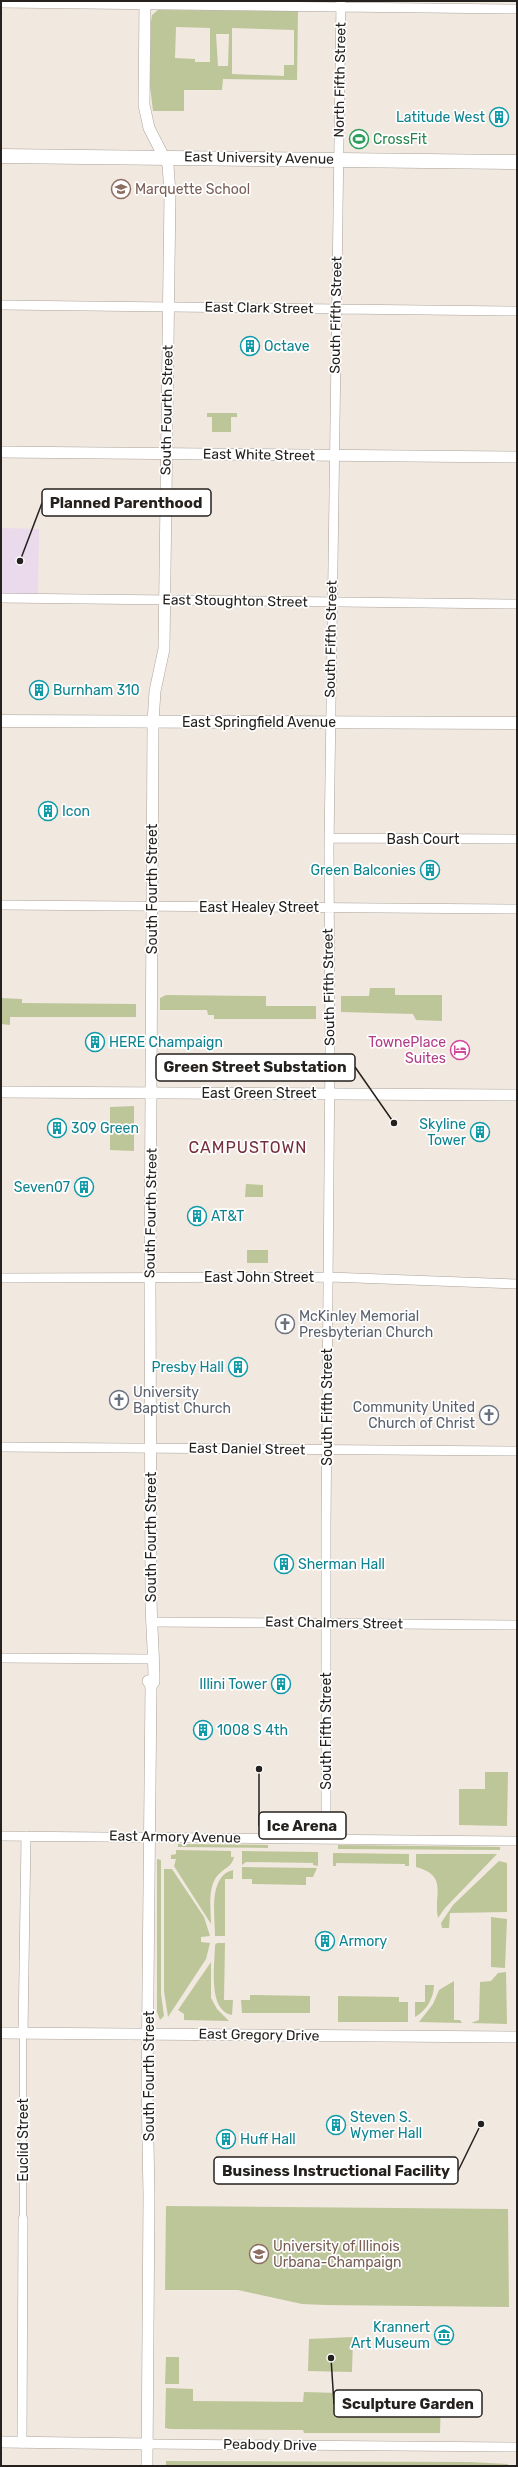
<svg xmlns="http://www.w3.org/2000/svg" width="518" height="2467" font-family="Rubik,sans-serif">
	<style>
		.medical { fill: #eadaec }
		.green { fill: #bdc699; fill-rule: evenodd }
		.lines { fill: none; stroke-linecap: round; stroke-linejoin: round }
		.pedestrian-casing { stroke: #aaa299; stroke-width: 7 }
		.minor-casing { stroke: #aaa299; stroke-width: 10 }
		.tertiary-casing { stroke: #aaa299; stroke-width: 12 }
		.secondary-casing { stroke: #aaa299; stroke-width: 13 }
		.primary-casing { stroke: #aaa299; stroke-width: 15 }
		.pedestrian { stroke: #fff; stroke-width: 6 }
		.minor { stroke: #fff; stroke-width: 9 }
		.tertiary { stroke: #fff; stroke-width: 11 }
		.secondary { stroke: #fff; stroke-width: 12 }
		.primary { stroke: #fff; stroke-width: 14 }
		.labels { text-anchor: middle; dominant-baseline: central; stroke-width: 3.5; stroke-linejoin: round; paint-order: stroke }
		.street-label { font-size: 14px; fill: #25211e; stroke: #fff }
		.culture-label { font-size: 14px; fill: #0d838f; stroke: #fff; text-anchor: start }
		.leisure-label { font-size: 14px; fill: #27864d; stroke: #fff; text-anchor: start }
		.education-label { font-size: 14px; fill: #785e54; stroke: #fff; text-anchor: start }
		.hotel-label { font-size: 14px; fill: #b23c85; stroke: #fff; text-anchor: end }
		.worship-label { font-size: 14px; fill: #5b616d; stroke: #fff; text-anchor: start }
		.quarter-label { font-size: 16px; letter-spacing: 1px; fill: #752e3c; stroke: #fff }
		.leader { fill: none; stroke: #25211e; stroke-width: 1.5 }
		.callout-dot { fill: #25211e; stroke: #fff; stroke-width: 1.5 }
		.callout { fill: #fff; stroke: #25211e; stroke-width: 1.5 }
		.callout-label { font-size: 15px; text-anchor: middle; font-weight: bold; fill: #25211e }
	</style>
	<rect width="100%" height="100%" fill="#f1e8df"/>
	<path class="medical" d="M1,528l38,1 -1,65h-37z"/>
	<path class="green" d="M158,10l140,1 -1,69 -74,-1 -1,11h-38v21h-31l-3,-25 1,-64 1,-7zM176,27l34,1v34h-15v-3l-20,-1zM232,28l62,2v35h-10v11l-52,-2zM216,34h13l-1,32h-10z
		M207,413h30v4h-6v15h-19v-15h-5z
		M370,988h25v7h47v26l-26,-1 -3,-6 -72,-2v-16h28z
		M166,995l100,1v10h50v13h-102v-4h-6l-1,-5h-47v-12z
		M1,998l21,1v4l114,1v13h-126v8l-9,-1z
		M134,1106v45l-24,-1v-43z
		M246,1184l17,1v12h-18z
		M247,1250h21v13h-21z
		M485,1772h23l-1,54 -48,-1v-36h26z
		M178,1844l90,1v3l-90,-1z
		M338,1845l162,2v3l-162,-1z
		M176,1850l55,1v6h3c-2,10 -10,11 -16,18 -11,12 -7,34 -7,49l-37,-58 2,-7h-5v-4l5,-1z
		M242,1851l76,1v14l-5,-1v-2l-67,-1 -4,3z
		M333,1853l76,1v12h-4v-2l-69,-1v3h-3z
		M416,1854h81l-52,54 -7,10c-5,-24 11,-42 -22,-51z
		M157,1859l4,1v134l3,22 -4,4 -3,-8z
		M499,1861l8,2v49l-57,1 -1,15h-7l-1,-5 12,-18z
		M242,1867l75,1 -4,9h-7v8l-54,-1v-5h-10z
		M164,1869h8l32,48 6,19 -9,1v5l9,1 -4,16 -38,58 -4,-26z
		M233,1870v9h-8v57h-10c0,-20 -7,-60 18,-66z
		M491,1917l16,2 -2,49 -14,-1z
		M217,1943h8l-1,57h9l-1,15c-25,-5 -17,-51 -17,-70z
		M211,1962v36l6,11 12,12 -45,-1v-6l-6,-4z
		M506,1972l1,52 -36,-1 8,-3 1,-38 11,-1 7,-8z
		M454,1981v39h6l2,3 -43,-1 14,-18 6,-14z
		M425,1985h9c0,13 -8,26 -19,32v-15h10z
		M250,1995l60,1v17h-68l-1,-13h9z
		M338,1996l61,1v5h9v20h-70z
		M166,2206l342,3 1,98 -184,-2 -23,-1 -64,-14h-73z
		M353,2337l-1,35 -44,-1 1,-32z
		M166,2357h13v27h-14z
		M166,2388l27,1v12l110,1 1,-10 137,4 -1,37h-136l-1,-3 -133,-1 -5,-1z
		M166,2461l303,1 39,2v2h-342z"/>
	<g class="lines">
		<defs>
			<path id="pedestrian" d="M23,2219v-185"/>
			<path id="minor" d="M1,3l516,6
				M1,305l516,6
				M1,598l516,6
				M329,838l188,1
				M1,905l516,4
				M1,1278l328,-1 188,7
				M1,1447l516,4
				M151,1622l366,3
				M1,1658l147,1
				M1,1836l516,5
				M326,1839v-314l4,-474 -1,-204 12,-846
				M23,2034l3,-198
				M22,2443l1,-224
				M148,2444l369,3"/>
			<path id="tertiary" d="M145,1l-1,104 5,23 19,37 2,28 -6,456 -9,42 -2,31 -3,555 1,317c0,30 3,58 3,88l-3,4
				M1,452l516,5
				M1,1092l516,3
				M1,2033l516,4
				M1,2442l147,2
				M147,2466l2,-270 -2,-108 4,-402 -3,-5"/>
			<path id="secondary" d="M1,721l516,2"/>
			<path id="primary" d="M1,156l516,6"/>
		</defs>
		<use href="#pedestrian" class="pedestrian-casing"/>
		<use href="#minor" class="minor-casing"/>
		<use href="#tertiary" class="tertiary-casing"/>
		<use href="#secondary" class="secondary-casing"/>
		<use href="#primary" class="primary-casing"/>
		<use href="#pedestrian" class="pedestrian"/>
		<use href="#minor" class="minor"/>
		<use href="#tertiary" class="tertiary"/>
		<use href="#secondary" class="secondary"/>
		<use href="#primary" class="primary"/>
	</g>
	<defs>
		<symbol id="building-ring" viewBox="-11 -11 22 22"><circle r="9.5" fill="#fff" stroke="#0f9aa8" stroke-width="1.5"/><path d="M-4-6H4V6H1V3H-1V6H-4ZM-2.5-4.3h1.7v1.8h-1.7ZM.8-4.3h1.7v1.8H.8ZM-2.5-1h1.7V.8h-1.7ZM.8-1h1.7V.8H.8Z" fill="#0f9aa8"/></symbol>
		<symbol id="stadium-ring" viewBox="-11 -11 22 22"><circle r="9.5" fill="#fff" stroke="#2e9e5b" stroke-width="1.5"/><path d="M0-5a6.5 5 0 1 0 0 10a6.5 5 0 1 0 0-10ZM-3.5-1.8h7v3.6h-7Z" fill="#2e9e5b"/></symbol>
		<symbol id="school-ring" viewBox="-11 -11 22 22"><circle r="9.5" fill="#fff" stroke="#8d6e63" stroke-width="1.5"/><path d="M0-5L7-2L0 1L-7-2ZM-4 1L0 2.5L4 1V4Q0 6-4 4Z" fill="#8d6e63"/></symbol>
		<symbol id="hotel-ring" viewBox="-11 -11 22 22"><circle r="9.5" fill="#fff" stroke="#d1479c" stroke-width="1.5"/><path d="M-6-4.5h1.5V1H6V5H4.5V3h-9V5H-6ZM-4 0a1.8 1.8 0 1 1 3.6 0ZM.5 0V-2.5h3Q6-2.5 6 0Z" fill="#d1479c"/></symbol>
		<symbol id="church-ring" viewBox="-11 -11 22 22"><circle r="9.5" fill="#fff" stroke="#6b7280" stroke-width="1.5"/><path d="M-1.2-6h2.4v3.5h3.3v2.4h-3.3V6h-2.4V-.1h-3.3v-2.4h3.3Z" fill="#6b7280"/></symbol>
		<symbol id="university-ring" viewBox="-11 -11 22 22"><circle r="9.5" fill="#fff" stroke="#8d6e63" stroke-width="1.5"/><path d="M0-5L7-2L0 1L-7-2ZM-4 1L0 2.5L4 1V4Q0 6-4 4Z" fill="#8d6e63"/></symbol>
		<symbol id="museum-ring" viewBox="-11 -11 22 22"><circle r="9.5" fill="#fff" stroke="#0f9aa8" stroke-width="1.5"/><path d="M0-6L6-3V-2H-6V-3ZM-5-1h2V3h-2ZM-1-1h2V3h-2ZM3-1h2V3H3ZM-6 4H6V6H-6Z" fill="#0f9aa8"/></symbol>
	</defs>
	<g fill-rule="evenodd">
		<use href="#building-ring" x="488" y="106" width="22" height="22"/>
		<use href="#stadium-ring" x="348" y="128" width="22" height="22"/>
		<use href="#school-ring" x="110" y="178" width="22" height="22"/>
		<use href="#building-ring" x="239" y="335" width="22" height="22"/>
		<use href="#building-ring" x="28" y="679" width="22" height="22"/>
		<use href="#building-ring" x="37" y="800" width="22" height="22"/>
		<use href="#building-ring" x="419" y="859" width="22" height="22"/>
		<use href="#building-ring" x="84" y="1031" width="22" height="22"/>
		<use href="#hotel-ring" x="449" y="1039" width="22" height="22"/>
		<use href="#building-ring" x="46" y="1117" width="22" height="22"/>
		<use href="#building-ring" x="469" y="1121" width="22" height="22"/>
		<use href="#building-ring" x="73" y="1176" width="22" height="22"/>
		<use href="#building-ring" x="186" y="1205" width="22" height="22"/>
		<use href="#church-ring" x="274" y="1313" width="22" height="22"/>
		<use href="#building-ring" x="227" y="1356" width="22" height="22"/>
		<use href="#church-ring" x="108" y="1389" width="22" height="22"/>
		<use href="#church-ring" x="478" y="1404" width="22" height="22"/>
		<use href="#building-ring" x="273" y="1553" width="22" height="22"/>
		<use href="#building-ring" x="270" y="1673" width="22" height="22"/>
		<use href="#building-ring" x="192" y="1719" width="22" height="22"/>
		<use href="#building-ring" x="314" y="1930" width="22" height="22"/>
		<use href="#building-ring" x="325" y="2114" width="22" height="22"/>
		<use href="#building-ring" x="215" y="2128" width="22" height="22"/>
		<use href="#university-ring" x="248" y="2243" width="22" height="22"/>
		<use href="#museum-ring" x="433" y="2324" width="22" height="22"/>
	</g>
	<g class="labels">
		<g class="street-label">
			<text transform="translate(340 80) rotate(-89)">North Fifth Street</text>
			<text transform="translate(259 158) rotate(1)">East University Avenue</text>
			<text transform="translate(259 308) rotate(1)">East Clark Street</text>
			<text transform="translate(336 315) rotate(-89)">South Fifth Street</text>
			<text transform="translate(167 410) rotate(-89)">South Fourth Street</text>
			<text transform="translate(259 455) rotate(1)">East White Street</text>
			<text transform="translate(235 601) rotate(1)">East Stoughton Street</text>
			<text transform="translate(331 639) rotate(-89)">South Fifth Street</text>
			<text x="259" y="722">East Springfield Avenue</text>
			<text x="423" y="839">Bash Court</text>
			<text transform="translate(152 889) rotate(-90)">South Fourth Street</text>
			<text x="259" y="907">East Healey Street</text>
			<text transform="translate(329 987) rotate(-91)">South Fifth Street</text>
			<text x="259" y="1093">East Green Street</text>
			<text transform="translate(151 1213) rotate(-89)">South Fourth Street</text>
			<text x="259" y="1277">East John Street</text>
			<text transform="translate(327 1407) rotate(-90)">South Fifth Street</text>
			<text transform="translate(247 1449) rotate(1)">East Daniel Street</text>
			<text transform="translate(151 1537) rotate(-90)">South Fourth Street</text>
			<text transform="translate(334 1623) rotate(1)">East Chalmers Street</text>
			<text transform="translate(326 1731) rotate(-90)">South Fifth Street</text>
			<text transform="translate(175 1837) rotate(1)">East Armory Avenue</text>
			<text transform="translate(259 2035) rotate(1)">East Gregory Drive</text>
			<text transform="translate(149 2076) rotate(-90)">South Fourth Street</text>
			<text transform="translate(23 2140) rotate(-90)">Euclid Street</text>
			<text transform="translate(270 2445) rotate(1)">Peabody Drive</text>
		</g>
		<g class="culture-label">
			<text x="485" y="117" text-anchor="end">Latitude West</text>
			<text x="264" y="346">Octave</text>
			<text x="53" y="690">Burnham 310</text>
			<text x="62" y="811">Icon</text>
			<text x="416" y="870" text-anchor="end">Green Balconies</text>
			<text x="109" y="1042">HERE Champaign</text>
			<text x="466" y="1124" text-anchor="end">Skyline<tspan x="466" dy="16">Tower</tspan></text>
			<text x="71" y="1128">309 Green</text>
			<text x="70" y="1187" text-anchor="end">Seven07</text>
			<text x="211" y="1216">AT&amp;T</text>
			<text x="224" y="1367" text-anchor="end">Presby Hall</text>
			<text x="298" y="1564">Sherman Hall</text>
			<text x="267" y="1684" text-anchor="end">Illini Tower</text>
			<text x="217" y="1730">1008 S 4th</text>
			<text x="339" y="1941">Armory</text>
			<text x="350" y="2117">Steven S.<tspan x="350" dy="16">Wymer Hall</tspan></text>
			<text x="240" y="2139">Huff Hall</text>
			<text x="430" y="2327" text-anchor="end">Krannert<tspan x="430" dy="16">Art Museum</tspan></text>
		</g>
		<g class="leisure-label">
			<text x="373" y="139">CrossFit</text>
		</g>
		<g class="education-label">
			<text x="135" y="189">Marquette School</text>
			<text x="273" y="2246">University of Illinois<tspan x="273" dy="16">Urbana-Champaign</tspan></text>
		</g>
		<g class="hotel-label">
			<text x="446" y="1042">TownePlace<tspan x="446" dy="16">Suites</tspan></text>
		</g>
		<g class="worship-label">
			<text x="299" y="1316">McKinley Memorial<tspan x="299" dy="16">Presbyterian Church</tspan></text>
			<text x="133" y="1392">University<tspan x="133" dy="16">Baptist Church</tspan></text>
			<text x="475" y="1407" text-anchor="end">Community United<tspan x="475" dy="16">Church of Christ</tspan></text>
		</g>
		<g class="quarter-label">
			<text x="248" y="1147">CAMPUSTOWN</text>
		</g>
	</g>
	<path class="leader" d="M20 561L42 503M394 1123L355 1067M259 1769L259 1826M481 2124L458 2171M331 2358L334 2404"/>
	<g class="callout-dot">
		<circle cx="20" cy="561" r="4"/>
		<circle cx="394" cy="1123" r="4"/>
		<circle cx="259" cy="1769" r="4"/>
		<circle cx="481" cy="2124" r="4"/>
		<circle cx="331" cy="2358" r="4"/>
	</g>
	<g class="callout">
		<rect x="42" y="489" width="169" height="27" rx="4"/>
		<rect x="156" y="1054" width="199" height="27" rx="4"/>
		<rect x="259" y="1812" width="87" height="27" rx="4"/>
		<rect x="214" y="2157" width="244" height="27" rx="4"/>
		<rect x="334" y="2390" width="148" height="27" rx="4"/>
	</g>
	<g class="callout-label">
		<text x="126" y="508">Planned Parenthood</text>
		<text x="255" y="1072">Green Street Substation</text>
		<text x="302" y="1831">Ice Arena</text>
		<text x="336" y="2176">Business Instructional Facility</text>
		<text x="408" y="2409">Sculpture Garden</text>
	</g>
	<rect width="518" height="2467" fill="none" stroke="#25211e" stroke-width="4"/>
</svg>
